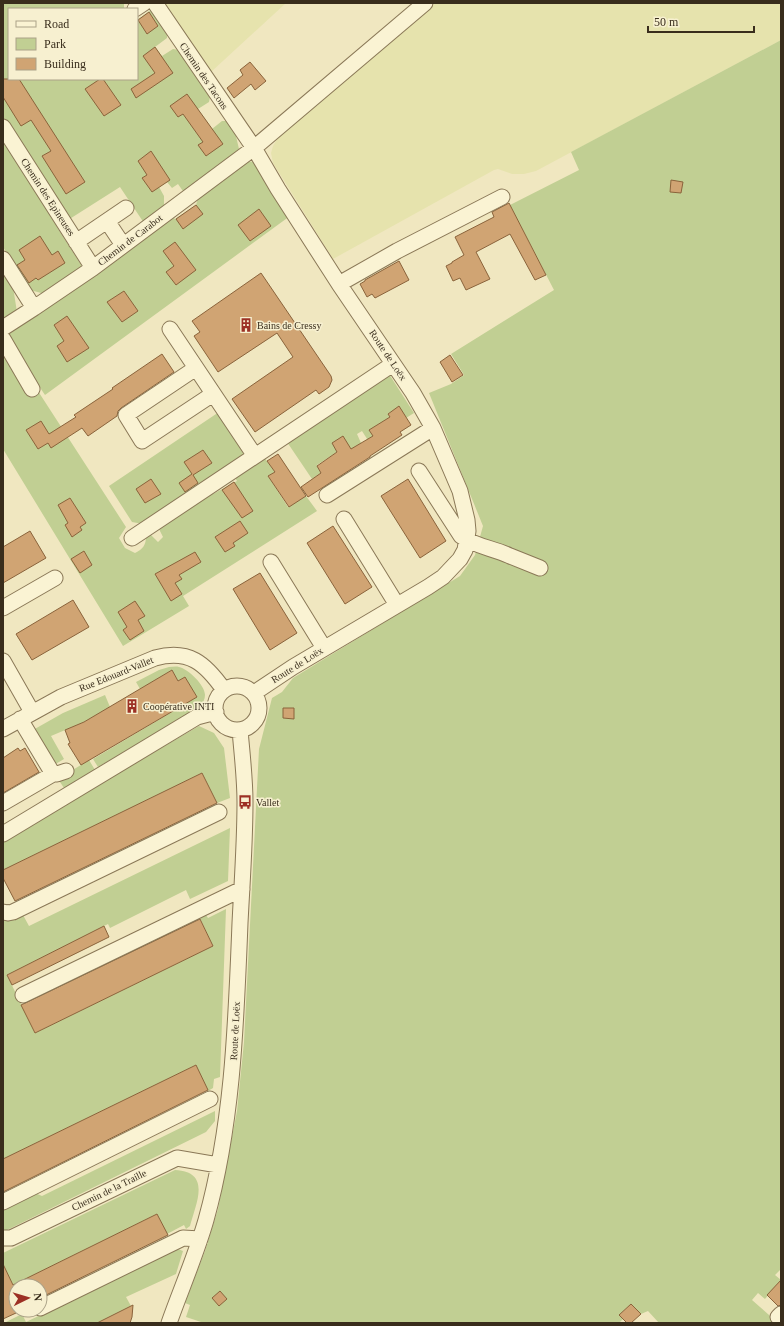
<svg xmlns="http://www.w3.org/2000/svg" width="784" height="1326" font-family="Georgia,serif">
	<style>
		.farmland { fill: #e6e3ad }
		.green { fill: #c1cf93 }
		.building { fill: #d0a473; stroke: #8a633b }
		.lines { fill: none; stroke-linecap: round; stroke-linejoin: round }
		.minor-casing { stroke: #8a7857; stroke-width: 17 }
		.minor { stroke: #faf3d3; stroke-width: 15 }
		.labels { text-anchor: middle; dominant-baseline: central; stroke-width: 3; stroke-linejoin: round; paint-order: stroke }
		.street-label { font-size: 10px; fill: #392d1c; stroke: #f7f0d0 }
		.poi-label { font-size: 10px; fill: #392d1c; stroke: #f7f0d0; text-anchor: start }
	</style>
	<rect width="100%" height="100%" fill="#f0e7c0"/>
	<path class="farmland" d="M162,3h124l-75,69z
		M436,3h345v37l-245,131 -12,3h-12l-14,-5 -4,1 -161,89 -60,-96 -2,-10 2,-7 6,-10 33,-30z"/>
	<path class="green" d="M3,3h121v6h-115v70h128v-59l14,-10 16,25v3l-12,9 7,9 11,-7 6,1 31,47 -1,5 -11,7 14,20 10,-8h5l8,11 4,17 -54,45 -7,-10 -6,4 -5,-6 -8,5 5,9v14l-20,13 -24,-36 -63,40 26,41 -38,26 -15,-4 -27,-43z
		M781,40v1229l-6,6 6,5 -16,19 -7,-6 -6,7 26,23h-119l-11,-12 -7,3 -10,-10 -12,11 4,4 -4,4h-415l-18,-6 4,-12 -5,-2 20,-52 13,-42 19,-98 7,-69 15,-293 13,-51 10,-6 11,-14 167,-102 15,-21 8,-29 -54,-133 22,-9 13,-9 -13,-21 103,-64 -44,-85 69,-35 -8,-18z
		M244,161l11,1 35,54 -245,179 -41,-61 168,-118 3,3 21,-14 3,-10z
		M3,271l10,16 4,25 -14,10z
		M3,345l33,43 90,139 -7,11 6,10 10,5c8,-4 11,-8 11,-17l5,-1 7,7 5,-5 -5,-10 51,-34 4,1 24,-13 -3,-5 30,-19 11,15 -7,4 20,31 18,-11 11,15 -134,85 6,10 -66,40 -120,-197z
		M389,374l25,39 -8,5 -7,-11 -11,7 2,3 -20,13 5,8 -6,4 -7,-11 -5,3 4,9 -3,9h-21l-20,13 4,8 -9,6 -25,-37z
		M219,412l28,43 -104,69 -11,-2 -23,-36z
		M169,667c3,0 7,-1 10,0 9,2 26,18 26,28 0,4 -2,8 -5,12l-102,60 -5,-8 104,-62 -12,-20 -7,4 -6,-11 -32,19 -4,-7 23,-12z
		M105,695l5,12 -26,15 -33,14 13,23 -10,6 -21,-35 30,-17z
		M199,726l15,7 10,15 6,50 -13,5 -15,-30 -199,97v-30z
		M89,760l6,10 -31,18 -6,-9z
		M230,828l-2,53 -38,18 -4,-9 -76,38 -2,-4 -4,2 -97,49 28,58 178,-87 -13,-28 6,-3 2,3 18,-9 -6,168 -6,2 -1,9 -5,3 -12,-26 -193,94v-240l5,2 15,-6 6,11z
		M215,1111v10l-9,11 -203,100v-22l32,-17 7,3z
		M175,1170c37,2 21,33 15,56l-4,3 -2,-4 -17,9 -10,-20 -144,71 -10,-21v-11z
		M178,1249l5,2 -7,23 -50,23 5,9 -34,17h-93l18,-9 4,8z"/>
	<path class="building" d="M149,12l9,14 -11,8 -9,-14z
		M155,47l18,26 -37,25 -5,-9 24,-16 -12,-17z
		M250,62l16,19 -11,9 -4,-6 -17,14 -7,-10 16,-13 -3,-5z
		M3,79h16l66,103 -19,12 -24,-38 9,-5 -20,-31 -10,6 -18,-29z
		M100,79h3l18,26 -17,11 -19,-27z
		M187,94l36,50 -17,12 -8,-11 5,-3 -20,-28 -5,3 -8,-11z
		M151,151l19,29 -18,12 -10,-14 5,-3 -9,-14z
		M671,180l12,2 -2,11 -11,-1z
		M509,203l37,72 -11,5 -25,-46 -34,18 14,27 -24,11 -6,-12 -7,3 -7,-15 6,-3v-1l12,-7 -9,-18 39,-20 -2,-5z
		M196,205l7,9 -20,15 -7,-10z
		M259,209l12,17 -21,15 -12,-16z
		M40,236l12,19 6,-4 7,12 -27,17 -2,-2 -7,5 -12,-18 8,-5 -6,-10z
		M175,242l21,28 -20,15 -10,-13 8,-6 -11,-15z
		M399,261l10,19 -34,18 -3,-4 -5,3 -7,-13 5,-3v-1z
		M261,273l70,103 1,4 -3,7 -10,7 -3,-4 -61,42 -23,-33 61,-42 -16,-24 -59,39 -24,-36 6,-4 -8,-11z
		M124,291l14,20 -16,11 -15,-20z
		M67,316l22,32 -22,14 -10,-16 7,-5 -10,-16z
		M162,354l12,18 -53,36 -3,3 -1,5 -29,20 -6,-8 -31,20 -3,-5 -10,6 -12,-19 15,-9 8,13 27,-17 -2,-2 39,-26 -1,-1z
		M450,355l13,20 -11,7 -12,-20z
		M399,406l12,19 -11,7 2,3 -32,21v1l-62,40 -7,-10 20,-14 -4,-7 20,-14 -5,-9 11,-7 8,13 22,-13 -4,-6 21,-13 -2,-3z
		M203,450l9,13 -19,12 5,8 -13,9 -6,-9 13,-9 -8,-12z
		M278,454l28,42 -17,11 -21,-31 7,-4 -8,-11z
		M151,479l10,15 -16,9 -9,-14z
		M408,479l38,62 -26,17 -39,-62z
		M234,482l19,29 -11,7 -20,-28z
		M70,498l16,25 -6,4 2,3 -10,7 -7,-12 3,-2 -10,-18z
		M240,521l8,12 -15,10 2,3 -10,6 -10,-15z
		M333,526l39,61 -27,17 -38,-61z
		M30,531l16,27 -43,25v-36z
		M84,551l8,14 -12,8 -9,-14z
		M195,552l6,10 -22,13 3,4 -7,4 7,11 -11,7 -16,-27z
		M260,573l37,60 -27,17 -37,-61z
		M73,600l16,27 -57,33 -16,-26z
		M135,601l10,15 -7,4 6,11 -14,9 -7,-10 4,-3 -9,-15z
		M172,670l6,11 7,-4 12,20 -116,68 -13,-21 2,-1 -5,-13 19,-8z
		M283,708h11v11l-11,-1z
		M18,748l2,3 5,-3 14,24 -36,21v-35z
		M202,773l15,30 -202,98 -12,-23v-8z
		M200,919l13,27 -178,87 -14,-28z
		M104,926l5,11 -97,48 -5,-10z
		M196,1065l12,25 -205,102v-33z
		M157,1214l11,21 -128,63v-12h-24v27l-13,6v-55l10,21z
		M781,1280v25l-3,1 -11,-11z
		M220,1291l7,8 -8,7 -7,-8z
		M631,1304l10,10 -10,9h-4l-8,-8z
		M133,1305l-1,12 -2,6h-33z"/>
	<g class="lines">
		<defs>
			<path id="minor" d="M155,3l99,145 24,41 61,95 74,109 20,35 27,63 7,29 1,11 -3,19 -5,9 -17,18 -15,10 -135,80 -39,26
				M135,9l9,-6
				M3,127l90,141
				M107,221l16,24
				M76,242l50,-34
				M3,259l31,49
				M339,284l58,-33 105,-54
				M3,328l31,-20 59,-40 161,-120 171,-145
				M170,329l85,127
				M3,339l29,50
				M196,368l-70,47 16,26 71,-47
				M419,471l42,65c15,11 33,12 49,20 10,4 20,8 30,12
				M327,495l106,-67
				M344,519l53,86
				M132,538l261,-174
				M271,562l53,86
				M3,608l52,-30
				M3,661l29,51
				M215 708a22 22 0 1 1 44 0a22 22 0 1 1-44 0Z
				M3,729l58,-32 94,-39c34,-9 50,5 69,32
				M53,774h4l9,-3
				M3,803l50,-29 -33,-55
				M3,834l194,-117 19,-5
				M3,912l5,1 5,-1 206,-100
				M23,995l219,-106
				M3,1202l207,-103
				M3,1238h8l166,-80 41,7
				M40,1308l143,-70 17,1
				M781,1314l-3,3 3,2
				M169,1323c12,-34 27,-68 37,-103 27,-97 30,-196 34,-297 2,-40 5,-80 5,-121 0,-24 -3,-48 -5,-72"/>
		</defs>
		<use href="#minor" class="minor-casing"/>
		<use href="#minor" class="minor"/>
	</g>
	<defs>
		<symbol id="building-bare" viewBox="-9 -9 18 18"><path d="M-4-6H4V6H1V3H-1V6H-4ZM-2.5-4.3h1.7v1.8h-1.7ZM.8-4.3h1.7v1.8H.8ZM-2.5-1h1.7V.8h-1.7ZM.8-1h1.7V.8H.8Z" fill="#9c3024" stroke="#f7f0d0" stroke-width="2.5" paint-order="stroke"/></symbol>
		<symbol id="bus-bare" viewBox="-9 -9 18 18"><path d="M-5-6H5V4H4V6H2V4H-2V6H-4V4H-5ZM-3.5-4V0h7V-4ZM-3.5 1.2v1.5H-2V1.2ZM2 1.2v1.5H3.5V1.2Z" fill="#9c3024" stroke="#f7f0d0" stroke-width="2.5" paint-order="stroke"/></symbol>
	</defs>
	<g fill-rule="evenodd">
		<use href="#building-bare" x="236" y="315" width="20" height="20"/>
		<use href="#building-bare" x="122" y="696" width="20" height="20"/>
		<use href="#bus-bare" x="235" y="792" width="20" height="20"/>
	</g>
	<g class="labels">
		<g class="street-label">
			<text transform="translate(204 76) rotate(56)">Chemin des Tacons</text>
			<text transform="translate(48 197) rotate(57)">Chemin des Epineuses</text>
			<text transform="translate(130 240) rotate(-37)">Chemin de Carabot</text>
			<text transform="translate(388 355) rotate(56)">Route de Loëx</text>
			<text transform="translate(297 665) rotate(-32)">Route de Loëx</text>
			<text transform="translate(116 674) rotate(-22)">Rue Edouard-Vallet</text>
			<text transform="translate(235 1031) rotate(-87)">Route de Loëx</text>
			<text transform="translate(109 1190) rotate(-26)">Chemin de la Traille</text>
		</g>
		<g class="poi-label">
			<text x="257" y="325">Bains de Cressy</text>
			<text x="143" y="706">Coopérative INTI</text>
			<text x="256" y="802">Vallet</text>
		</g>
	</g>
	<rect width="784" height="1326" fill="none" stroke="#392d1c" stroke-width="8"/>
	<rect x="8" y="8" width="130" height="72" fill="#f7f0d0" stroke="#aba288"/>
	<rect x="16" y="21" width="20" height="6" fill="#faf3d3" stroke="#aba288"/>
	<text x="44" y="28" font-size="12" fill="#392d1c">Road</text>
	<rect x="16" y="38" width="20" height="12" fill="#c1cf93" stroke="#aba288"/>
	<text x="44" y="48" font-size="12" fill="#392d1c">Park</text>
	<rect x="16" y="58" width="20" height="12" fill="#d0a473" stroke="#aba288"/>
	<text x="44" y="68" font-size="12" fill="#392d1c">Building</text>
	<g transform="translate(28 1298) rotate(85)"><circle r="19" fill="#f7f0d0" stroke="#aba288"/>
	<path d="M0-3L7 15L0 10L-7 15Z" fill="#9c3024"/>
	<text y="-6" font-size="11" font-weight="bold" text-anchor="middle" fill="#392d1c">N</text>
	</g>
	<path d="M648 26v6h106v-6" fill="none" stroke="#392d1c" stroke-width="2"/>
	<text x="654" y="26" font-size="12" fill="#392d1c" stroke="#f7f0d0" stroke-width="3" paint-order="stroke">50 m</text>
</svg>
